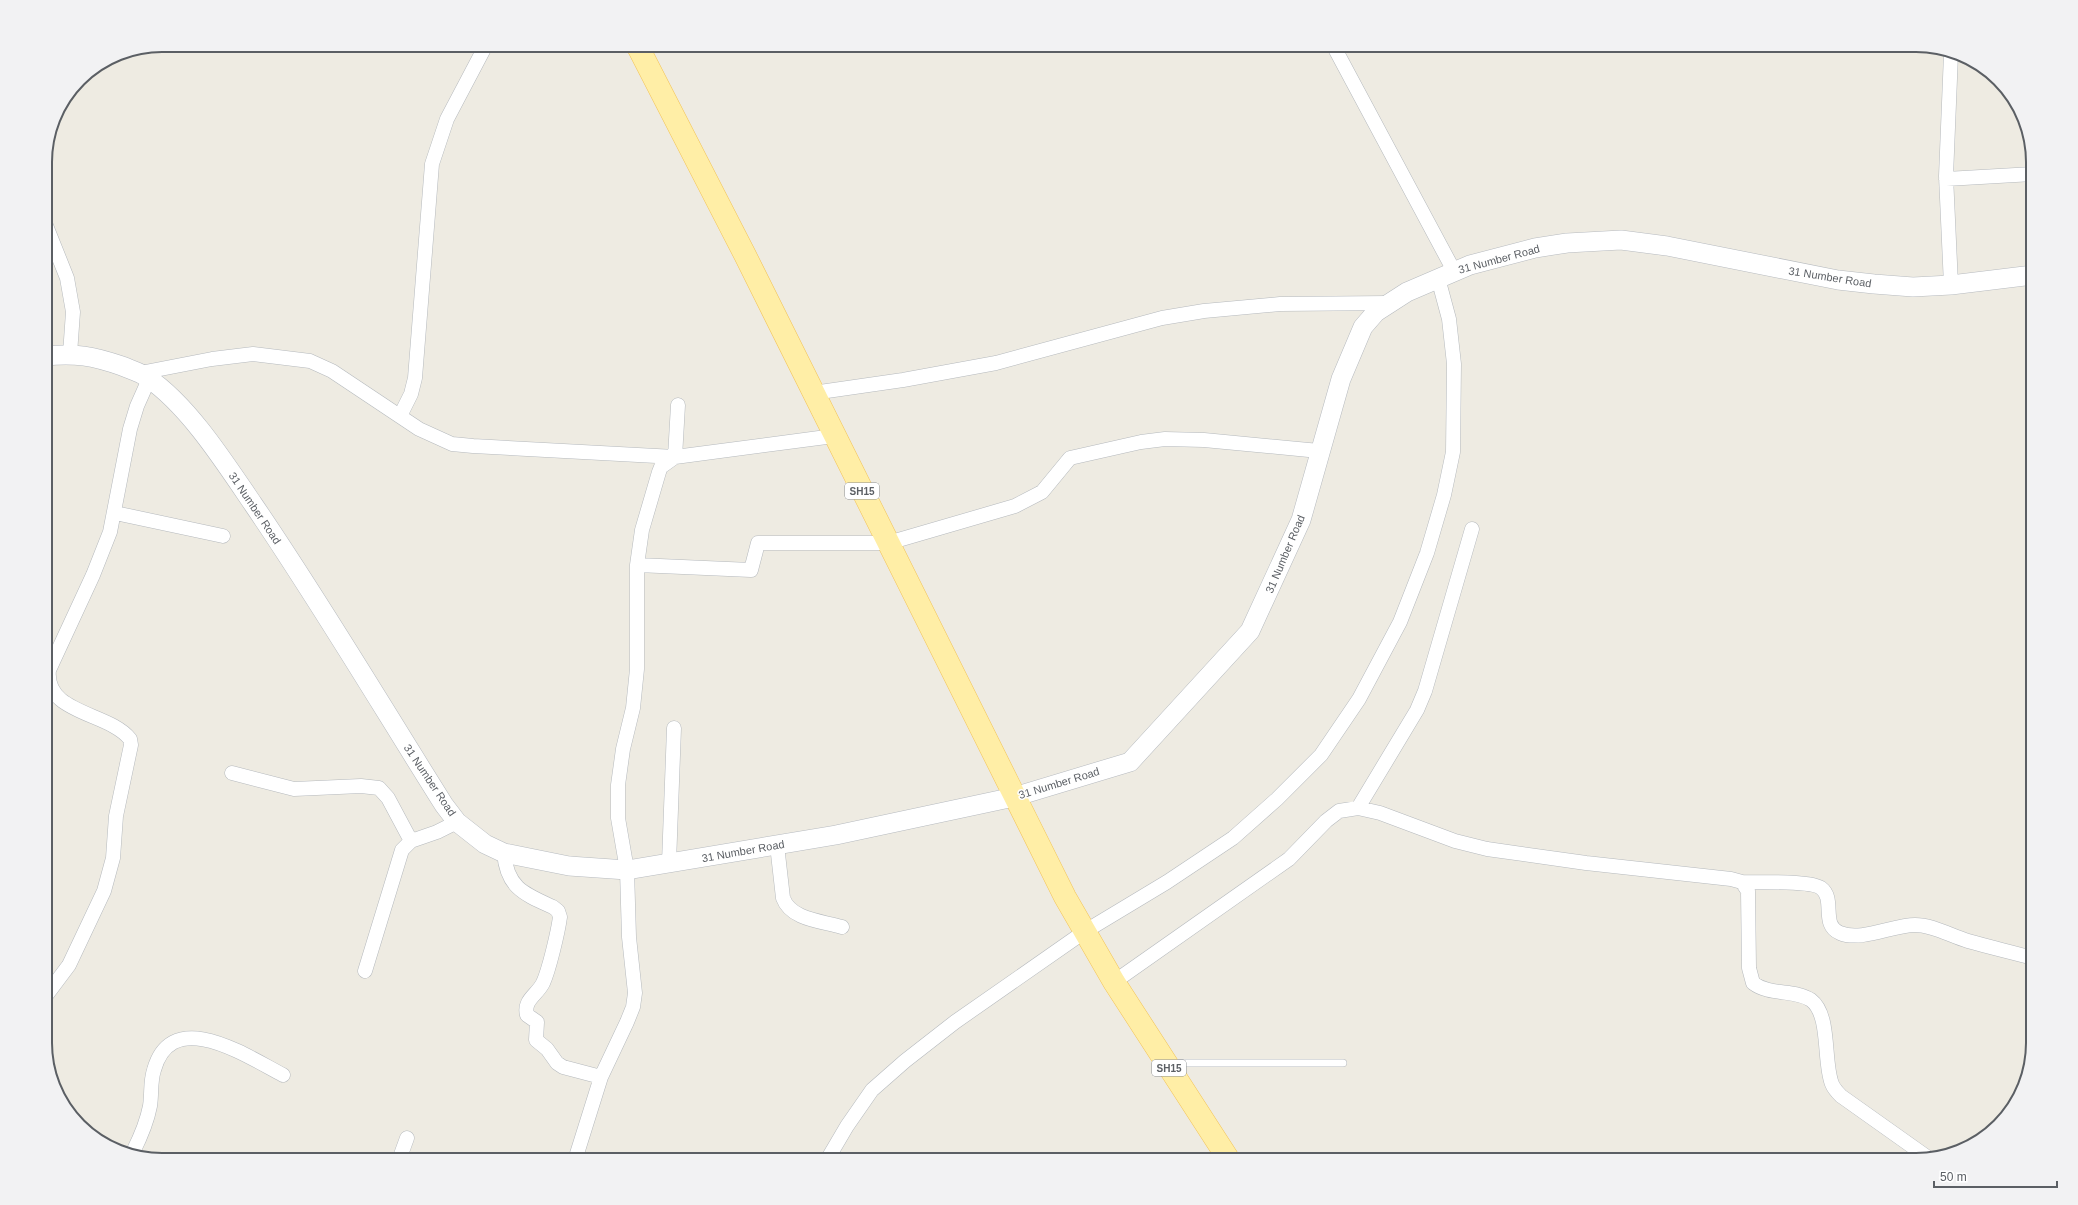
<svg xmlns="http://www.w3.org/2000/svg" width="2078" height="1205" font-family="Helvetica,sans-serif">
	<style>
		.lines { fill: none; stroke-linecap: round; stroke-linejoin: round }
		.service-casing { stroke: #b5b9bd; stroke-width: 8 }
		.minor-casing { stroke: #b5b9bd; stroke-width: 15 }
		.secondary-casing { stroke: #b6babf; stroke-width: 20 }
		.primary-casing { stroke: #f3c356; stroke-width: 23 }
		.service { stroke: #fff; stroke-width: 7 }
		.minor { stroke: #fff; stroke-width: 14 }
		.secondary { stroke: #fff; stroke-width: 19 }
		.primary { stroke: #ffeea6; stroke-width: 22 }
		.labels { text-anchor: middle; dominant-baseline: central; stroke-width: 3; stroke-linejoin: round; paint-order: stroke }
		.shield { fill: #fff; stroke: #8c8f92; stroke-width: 1 }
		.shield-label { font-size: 10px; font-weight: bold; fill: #5b5f64 }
		.street-label { font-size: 11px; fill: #5b5f64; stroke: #fff }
		.rim { fill: none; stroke: #5b5f64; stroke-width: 2 }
	</style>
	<rect width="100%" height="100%" fill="#eeebe2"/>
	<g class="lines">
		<defs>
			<path id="service" d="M1170,1063h173"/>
			<path id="minor" d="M1333,45l121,226
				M1946,179l87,-5
				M45,223l22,55 6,34 -3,42
				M1951,285l-5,-109 5,-122
				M140,373l72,-14 41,-5 57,7 22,10 87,58 33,15 21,2 202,11 159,-21
				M813,393l90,-13 93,-17 166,-45 42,-7 76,-7 109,-1
				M400,416l11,-22 4,-16 17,-214 15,-45 39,-74
				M115,513l108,23
				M637,565l114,5 7,-27h130l127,-37 27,-14 28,-34 71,-16 24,-3 39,1 115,11
				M232,773l62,16 67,-3 18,2 9,10 23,43
				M1358,808l59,-98 8,-19 47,-162
				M777,845l6,53c8,22 39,23 59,29
				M504,853c3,35 20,41 49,54l5,4 2,6c-2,15 -11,53 -17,66 -6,12 -20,17 -16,32l10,7 -1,18 11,9 10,14 6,4 38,10
				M669,863l5,-135
				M1742,882c16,1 68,-2 79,6 15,11 -1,37 19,45 21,9 53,-8 75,-8 18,0 36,11 53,16 21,6 43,11 65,17
				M365,971l37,-121 9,-9 26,-9 20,-10
				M1114,982l175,-123 37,-38 13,-10 19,-3 22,5 75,28 32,8 99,14 145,16 11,3 6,9 1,77 4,15c17,13 42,6 58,17 20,15 12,62 21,84 2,5 6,9 9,12l86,61
				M45,997l24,-32 35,-74 9,-33 3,-42 15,-71 -1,-6c-21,-27 -86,-25 -81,-69l44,-95 17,-43 20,-103 7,-23 12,-27
				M133,1152c7,-14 14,-30 17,-46 2,-12 0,-24 4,-36 18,-65 94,-13 129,5
				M399,1160l8,-22
				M575,1160l26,-83 26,-55 6,-15 2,-14 -6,-56 -2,-67 -9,-52v-33l5,-36 10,-41 4,-39v-104l5,-35 17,-58 2,-5 14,-10 3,-52
				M827,1160l20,-34 25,-36 33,-29 50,-39 129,-90 83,-50 66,-44 44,-39 44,-44 38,-56 41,-77 27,-69 17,-58 9,-43 1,-88 -5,-45 -11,-41"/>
			<path id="secondary" d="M45,356c31,-3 48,0 77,10 9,4 18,6 26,12 41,28 77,85 105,126 67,98 128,201 191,301l13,17 28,22 19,9 65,13 58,4 209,-35 178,-38 116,-35 120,-131 51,-111 40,-141 22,-52 13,-15 31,-20 63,-27 65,-17 32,-5 54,-3 46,6 171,34 36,4 39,3 38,-2 82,-10"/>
			<path id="primary" d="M637,45l108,210 320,642 49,85 115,178"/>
		</defs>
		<use href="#service" class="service-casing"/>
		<use href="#minor" class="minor-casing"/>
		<use href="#secondary" class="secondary-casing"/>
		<use href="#primary" class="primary-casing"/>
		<use href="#service" class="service"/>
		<use href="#minor" class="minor"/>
		<use href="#secondary" class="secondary"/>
		<use href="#primary" class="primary"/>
	</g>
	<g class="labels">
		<g class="shield">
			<rect x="845" y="483" width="34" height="16" rx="3"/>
			<rect x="1152" y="1060" width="34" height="16" rx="3"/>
		</g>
		<g class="shield-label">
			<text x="862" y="491">SH15</text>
			<text x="1169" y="1068">SH15</text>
		</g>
		<g class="street-label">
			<text transform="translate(1499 259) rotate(-15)">31 Number Road</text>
			<text transform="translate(1830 277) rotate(9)">31 Number Road</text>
			<text transform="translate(255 508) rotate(56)">31 Number Road</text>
			<text transform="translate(1285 554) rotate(-67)">31 Number Road</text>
			<text transform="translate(430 780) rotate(56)">31 Number Road</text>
			<text transform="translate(1059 783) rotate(-17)">31 Number Road</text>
			<text transform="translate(743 851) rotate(-10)">31 Number Road</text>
		</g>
	</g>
	<path d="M0 0H2078V1205H0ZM162 52H1916A110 110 0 0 1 2026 162V1043A110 110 0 0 1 1916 1153H162A110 110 0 0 1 52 1043V162A110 110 0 0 1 162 52Z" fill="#f2f2f3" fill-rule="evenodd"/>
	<path class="rim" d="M162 52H1916A110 110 0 0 1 2026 162V1043A110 110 0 0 1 1916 1153H162A110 110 0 0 1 52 1043V162A110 110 0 0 1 162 52Z"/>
	<path d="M1934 1181v6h123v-6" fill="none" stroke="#5b5f64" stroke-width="2"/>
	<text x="1940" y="1181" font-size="12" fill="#5b5f64" stroke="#ffffff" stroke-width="3" paint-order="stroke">50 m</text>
</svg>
